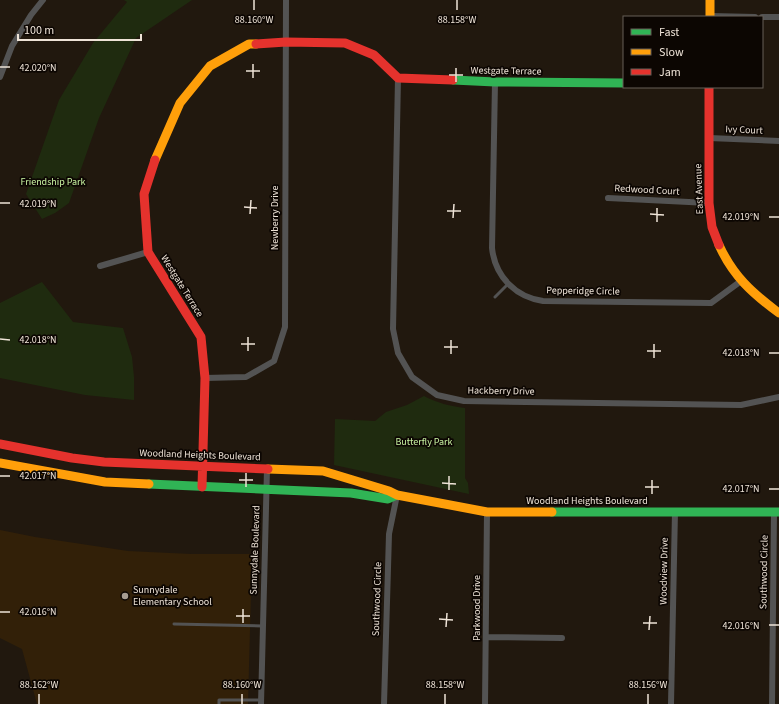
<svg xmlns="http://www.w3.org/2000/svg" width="779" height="704" font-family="'Source Sans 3',sans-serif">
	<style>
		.built { fill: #322008 }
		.green { fill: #1f2b0f }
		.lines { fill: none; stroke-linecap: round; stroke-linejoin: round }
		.lane { stroke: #535353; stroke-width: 3 }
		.street { stroke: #535353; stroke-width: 6 }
		.fast { stroke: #30b455; stroke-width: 9 }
		.slow { stroke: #ff9f0a; stroke-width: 9 }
		.jam { stroke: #e5322d; stroke-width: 9 }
		.ticks { fill: none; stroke: #eee3d7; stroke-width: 1.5 }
		.poi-dot { fill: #a69c91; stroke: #0c0602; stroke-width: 1.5 }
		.labels { text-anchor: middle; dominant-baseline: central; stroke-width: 3.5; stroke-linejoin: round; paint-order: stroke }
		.street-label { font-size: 10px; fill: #eee3d7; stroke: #0c0602 }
		.park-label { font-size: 10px; fill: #caf5a3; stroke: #0c0602 }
		.poi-label { font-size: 10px; fill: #eee3d7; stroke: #0c0602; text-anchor: start }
		.ticks-label { font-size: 10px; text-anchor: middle; fill: #eee3d7; stroke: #0c0602; stroke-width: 3.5; stroke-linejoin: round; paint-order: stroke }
	</style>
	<rect width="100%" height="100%" fill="#21180e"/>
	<path class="built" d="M0,530l35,7 93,14 63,3h61l-4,150h-211l-15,-55 -22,-11z"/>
	<path class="green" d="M124,0h68l-56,38 -37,80 -30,85 -14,10 -13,6 -16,-25 33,-94 34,-57 34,-41z
		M42,282l31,40 50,6 9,29 2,20v23l-49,-5 -85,-17v-75z
		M424,396c13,7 26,10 41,12v70l3,5 1,11 -135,-29 1,-46 40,2 11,-9 21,-7z"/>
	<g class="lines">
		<path class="lane" d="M495,297l13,-13
			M174,624l89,2
			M219,704v-4h42"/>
		<path class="street" d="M710,16l45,1
			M762,17h17
			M0,77l12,-31 19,-31 12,-15
			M398,78l-5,251 5,24 14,24 25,18 27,6 277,4 38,-8
			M495,82l-3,166c3,28 23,49 51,53l168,2 30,-22
			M709,138l70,3
			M608,198l101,5
			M100,266l48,-14
			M205,378l41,-1 28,-16 11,-34 1,-327
			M486,637l76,1
			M261,704l6,-235
			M384,704l5,-170 8,-39
			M485,704l2,-192
			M671,704l4,-193
			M772,704l2,-192"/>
		<path class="fast" d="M453,80l42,2 129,1
			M149,484l202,9 37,6 9,-4
			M552,512h227"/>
		<path class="slow" d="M710,0v17
			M155,160l25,-57 30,-37 39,-22h7
			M719,245c14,31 33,48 60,68
			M0,463l105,19 44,2
			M268,469l55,2 66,20 8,4 90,17h65"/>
		<path class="jam" d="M256,44l30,-2 59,1 29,12 24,23 55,2
			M709,87v116l3,24 7,18
			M155,160l-11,34 4,58 53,85 4,41 -3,109
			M0,444l72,14 32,4 164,7"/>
	</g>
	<path class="ticks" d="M254,10v-10M457,10v-10M0,67h10M246,71h14M449,75h14M253,78v-14M456,82v-14M0,203h10M244,207l13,1M447,211h14M250,214l1,-14M650,214l14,1M769,217h10M453,218l1,-14M657,222v-14M0,339l10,1M241,344h14M444,347h14M248,351v-14M647,351h14M769,353h10M451,354v-14M654,358v-14M0,476h10M239,480h14M442,483l14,1M246,487v-14M645,487h14M769,489h10M449,490v-14M652,494v-14M0,612h10M236,616h14M439,619l14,1M243,623v-14M643,623h14M769,625h10M446,627l1,-14M649,630l1,-14M39,704v-10M242,704v-10M445,704v-10M648,704v-10"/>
	<circle class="poi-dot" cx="125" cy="596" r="4"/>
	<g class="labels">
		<g class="street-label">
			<text transform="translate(506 71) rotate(1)">Westgate Terrace</text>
			<text transform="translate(744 130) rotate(2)">Ivy Court</text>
			<text transform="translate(699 189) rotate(-92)">East Avenue</text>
			<text transform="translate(647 190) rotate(3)">Redwood Court</text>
			<text transform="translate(275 218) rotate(-90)">Newberry Drive</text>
			<text transform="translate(182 286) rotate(58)">Westgate Terrace</text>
			<text transform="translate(583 291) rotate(1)">Pepperidge Circle</text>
			<text transform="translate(501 391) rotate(1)">Hackberry Drive</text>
			<text transform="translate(200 455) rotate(2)">Woodland Heights Boulevard</text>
			<text x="587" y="501">Woodland Heights Boulevard</text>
			<text transform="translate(255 550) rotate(-88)">Sunnydale Boulevard</text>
			<text transform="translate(664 571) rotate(-89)">Woodview Drive</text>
			<text transform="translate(764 572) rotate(-89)">Southwood Circle</text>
			<text transform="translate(377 599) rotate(-88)">Southwood Circle</text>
			<text transform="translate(477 608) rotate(-90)">Parkwood Drive</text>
		</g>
		<g class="park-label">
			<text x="53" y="182">Friendship Park</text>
			<text x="424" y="442">Butterfly Park</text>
		</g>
		<g class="poi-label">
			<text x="133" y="590">Sunnydale<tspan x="133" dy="12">Elementary School</tspan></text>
		</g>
	</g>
	<g class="ticks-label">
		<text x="254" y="23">88.160°W</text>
		<text x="457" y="23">88.158°W</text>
		<text x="38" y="71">42.020°N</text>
		<text x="38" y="207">42.019°N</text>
		<text x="741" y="220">42.019°N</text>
		<text x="38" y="343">42.018°N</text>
		<text x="741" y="356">42.018°N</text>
		<text x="38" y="479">42.017°N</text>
		<text x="741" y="492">42.017°N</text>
		<text x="38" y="615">42.016°N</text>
		<text x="741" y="629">42.016°N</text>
		<text x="39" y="688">88.162°W</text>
		<text x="242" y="688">88.160°W</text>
		<text x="445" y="688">88.158°W</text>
		<text x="648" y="688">88.156°W</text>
	</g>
	<rect x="623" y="16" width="140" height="72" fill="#0c0602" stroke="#665e57"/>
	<rect x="631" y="29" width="20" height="6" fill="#30b455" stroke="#665e57"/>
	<text x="659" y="36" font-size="12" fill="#eee3d7">Fast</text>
	<rect x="631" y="49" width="20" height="6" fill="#ff9f0a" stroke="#665e57"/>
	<text x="659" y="56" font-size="12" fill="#eee3d7">Slow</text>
	<rect x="631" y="69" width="20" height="6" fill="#e5322d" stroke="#665e57"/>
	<text x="659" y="76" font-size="12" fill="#eee3d7">Jam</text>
	<path d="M18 34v6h123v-6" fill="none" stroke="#eee3d7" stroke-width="2"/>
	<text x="24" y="34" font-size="12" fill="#eee3d7" stroke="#0c0602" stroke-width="3" paint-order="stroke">100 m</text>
</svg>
